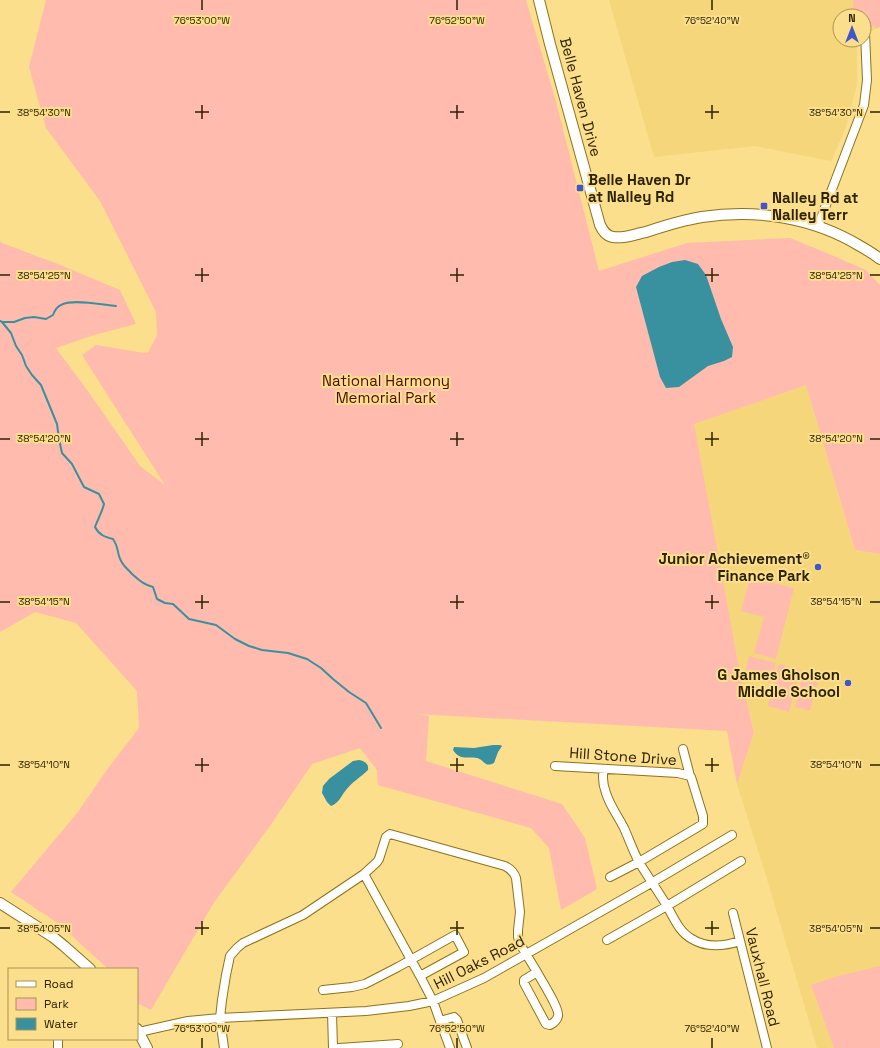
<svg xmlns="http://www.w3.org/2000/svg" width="880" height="1048" font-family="'Space Grotesk',sans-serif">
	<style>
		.built { fill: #f6d67a }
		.green { fill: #ffbbae }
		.water { fill: #3991a0 }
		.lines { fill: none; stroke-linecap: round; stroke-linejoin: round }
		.stream { stroke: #3991a0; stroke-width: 2 }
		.minor-casing { stroke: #8d7318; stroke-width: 10 }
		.tertiary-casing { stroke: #8d7318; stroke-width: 12 }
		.minor { stroke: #fff; stroke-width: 8 }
		.tertiary { stroke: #fff; stroke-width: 10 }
		.ticks { fill: none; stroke: #2e2300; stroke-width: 1.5 }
		.poi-dot { fill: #4255c9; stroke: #fbdf8c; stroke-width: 1.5 }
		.labels { text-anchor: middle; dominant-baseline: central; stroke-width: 4; stroke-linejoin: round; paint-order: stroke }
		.street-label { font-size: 15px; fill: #2e2300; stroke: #fbdf8c }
		.poi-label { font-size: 15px; font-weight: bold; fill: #2e2300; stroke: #fbdf8c; text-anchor: start }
		.park-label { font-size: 15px; fill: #500902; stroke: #fbdf8c }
		.ticks-label { font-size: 10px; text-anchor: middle; fill: #2e2300; stroke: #fbdf8c; stroke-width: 4; stroke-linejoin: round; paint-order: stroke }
	</style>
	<rect width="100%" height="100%" fill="#fbdf8c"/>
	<path class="built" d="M609,0h268l-2,29 -11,9v-22h-24v24h22l-5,4v41l-12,45 -14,31 -76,-15 -101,11z
		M806,384l49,166 25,4v494h-63l-51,-172 -29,-92 17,-51 -14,-60 -47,-249z"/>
	<path class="green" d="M46,0h480l30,102 43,169 88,-28 103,-5 39,16 37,16 14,15v269l-25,-4 -49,-165 -112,39 46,249 14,60 -17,51 -10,-53 -311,-17 13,2 -3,45 136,43 23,34 12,51 -36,21 -12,-62 -18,-20 -153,-43 -1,-15 -17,-22 -48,16 -40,59 -59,81 -62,106 -14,-7v-34h-29l-49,-45 -48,-32 67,-80 28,-41 33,-43 -2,-37 -61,-68 -41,-11 -35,20v-391l2,2 56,21 62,26 16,34 -42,11 -38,13 34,46 50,72 25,19 -83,-130 14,-10c18,2 35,7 52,8l9,-18 -1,-23 -56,-111 -54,-73 -17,-61z
		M853,0h27v27l-5,2v-3l-11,3v-13h-10z
		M750,577l44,11 -18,71 -22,-6 10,-36 -23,-6z
		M749,656l27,7 -5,20 -27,-7z
		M779,664l22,6 -12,42 -21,-6z
		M804,670l16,4 -10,37 -15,-4z
		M880,966v82h-46l-23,-63 27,-9z"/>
	<path class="water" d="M685,260l13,4 8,11 15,44 12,28 -1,10 -8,4 -16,5 -29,21 -13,1 -6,-11 -24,-90 6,-11 17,-9 13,-5z
		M493,745h7l2,1 -4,6 -4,11c-10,5 -9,-3 -17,-5 -10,-2 -17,3 -24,-8l1,-3 20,1z
		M359,760c6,1 10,4 9,10 -7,7 -16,12 -22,20 -5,6 -7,13 -15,16l-4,-4 -5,-9 1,-7 6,-7 24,-18z"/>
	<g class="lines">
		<path class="stream" d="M0,321l2,1 9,11 5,13 6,9 4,11 6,9 9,10 16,39 2,15 3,14 10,11 12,23 15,7 5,10c-2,8 -6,15 -9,23 4,8 10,10 18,12 5,7 4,10 6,17 3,10 7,11 13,18 7,6 12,11 21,13l4,12 8,4 8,1 16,15 27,6 19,14 14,7 13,4 26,3 19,6 14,9 12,11 16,13 17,11 15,25
			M2,322h12l11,-4 9,-1 12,2 7,-4c2,-5 4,-9 10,-11 12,-5 40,1 53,2"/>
		<defs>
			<path id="minor" d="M818,226l46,-121 3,-25 -2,-47
				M555,766l123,7 12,3
				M604,769c-2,8 -1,16 2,24 4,13 12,23 18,35 5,11 9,23 15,34 9,15 19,29 28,44 7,12 12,26 25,33 14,9 33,7 48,2
				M364,874l56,102 13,25 7,20
				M610,877l29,-15 64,-38v-8l-12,-39 -1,-1 -7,-27
				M733,913l34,135
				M607,940l60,-34 74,-45
				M537,972c4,8 23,37 21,44 -1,4 -4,7 -8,9l-4,-1 -22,-41v-3z
				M323,990l29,-3 13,-3 33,-17 57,-32 9,17 -44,24
				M332,1013l1,35
				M139,1032l49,-11 32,-3 146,-7 43,-5 24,-5 51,-23 23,-13 146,-83 79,-47
				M58,1040v8
				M224,1048l-4,-30 2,-18 4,-25 4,-19 7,-8 6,-5 60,-28 61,-41 13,-12 2,-3 7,-22 4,-3 115,32c6,3 9,6 11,12l4,34 -2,18v7l2,7 17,28
				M339,1048l59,-4
				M450,1048l-10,-27 14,-4 3,3 10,28"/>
			<path id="tertiary" d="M539,0l11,44 50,181c3,6 6,11 13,12 11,2 22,-3 33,-5 18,-6 37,-12 56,-15 54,-8 110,0 158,29 7,4 14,8 20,13
				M0,903l53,34 11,9 26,23
				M137,1029l10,19"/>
		</defs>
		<use href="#minor" class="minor-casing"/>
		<use href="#tertiary" class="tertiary-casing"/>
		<use href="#minor" class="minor"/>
		<use href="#tertiary" class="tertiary"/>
	</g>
	<path class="ticks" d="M202,0v10M457,0v10M712,0v10M202,105v14M457,105v14M712,105v14M0,112h10M195,112h14M450,112h14M705,112h14M870,112h10M202,268v14M457,268v14M712,268v14M0,275h10M195,275h14M450,275h14M705,275h14M870,275h10M202,432v14M457,432v14M712,432v14M0,439h10M195,439h14M450,439h14M705,439h14M870,439h10M202,595v14M457,595v14M712,595v14M0,602h10M195,602h14M450,602h14M705,602h14M870,602h10M202,758v14M457,758v14M712,758v14M0,765h10M195,765h14M450,765h14M705,765h14M870,765h10M202,921v14M457,921v14M712,921v14M0,928h10M195,928h14M450,928h14M705,928h14M870,928h10M202,1038v10M457,1038v10M712,1038v10"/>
	<g class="poi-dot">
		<rect x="576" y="184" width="8" height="8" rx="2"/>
		<rect x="760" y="202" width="8" height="8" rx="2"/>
		<circle cx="818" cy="567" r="4"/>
		<circle cx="848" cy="683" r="4"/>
	</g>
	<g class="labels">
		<g class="street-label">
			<text transform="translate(581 97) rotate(75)">Belle Haven Drive</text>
			<text transform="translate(623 756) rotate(4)">Hill Stone Drive</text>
			<text transform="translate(479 962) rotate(-27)">Hill Oaks Road</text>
			<text transform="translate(763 977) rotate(76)">Vauxhall Road</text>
		</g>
		<g class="poi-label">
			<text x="588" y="179">Belle Haven Dr<tspan x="588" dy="17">at Nalley Rd</tspan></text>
			<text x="772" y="197">Nalley Rd at<tspan x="772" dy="17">Nalley Terr</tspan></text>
			<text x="810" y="558" text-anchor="end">Junior Achievement®<tspan x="810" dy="17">Finance Park</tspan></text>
			<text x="840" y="674" text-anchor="end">G James Gholson<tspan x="840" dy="17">Middle School</tspan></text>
		</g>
		<g class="park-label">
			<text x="386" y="380">National Harmony<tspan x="386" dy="17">Memorial Park</tspan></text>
		</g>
	</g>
	<g class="ticks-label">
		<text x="202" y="24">76°53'00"W</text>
		<text x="457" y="24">76°52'50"W</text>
		<text x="712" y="24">76°52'40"W</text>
		<text x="44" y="116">38°54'30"N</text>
		<text x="836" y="116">38°54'30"N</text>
		<text x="44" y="279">38°54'25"N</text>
		<text x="836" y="279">38°54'25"N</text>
		<text x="44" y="442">38°54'20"N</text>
		<text x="836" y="442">38°54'20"N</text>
		<text x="44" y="605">38°54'15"N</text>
		<text x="836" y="605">38°54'15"N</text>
		<text x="44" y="768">38°54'10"N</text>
		<text x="836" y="768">38°54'10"N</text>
		<text x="44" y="932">38°54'05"N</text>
		<text x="836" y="932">38°54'05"N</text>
		<text x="202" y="1032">76°53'00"W</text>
		<text x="457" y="1032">76°52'50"W</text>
		<text x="712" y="1032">76°52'40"W</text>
	</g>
	<rect x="8" y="968" width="130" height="72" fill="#fbdf8c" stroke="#a99454"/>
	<rect x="16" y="981" width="20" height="6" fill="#ffffff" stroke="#a99454"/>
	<text x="44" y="988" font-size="12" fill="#2e2300">Road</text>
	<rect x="16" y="998" width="20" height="12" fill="#ffbbae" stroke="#a99454"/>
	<text x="44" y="1008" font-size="12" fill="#2e2300">Park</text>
	<rect x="16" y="1018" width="20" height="12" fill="#3991a0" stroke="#a99454"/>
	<text x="44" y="1028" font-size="12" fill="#2e2300">Water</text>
	<g transform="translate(852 28)"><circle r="19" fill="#fbdf8c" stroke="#a99454"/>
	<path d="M0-3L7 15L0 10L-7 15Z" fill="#4255c9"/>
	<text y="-6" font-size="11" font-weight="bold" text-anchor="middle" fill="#2e2300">N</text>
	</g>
</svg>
